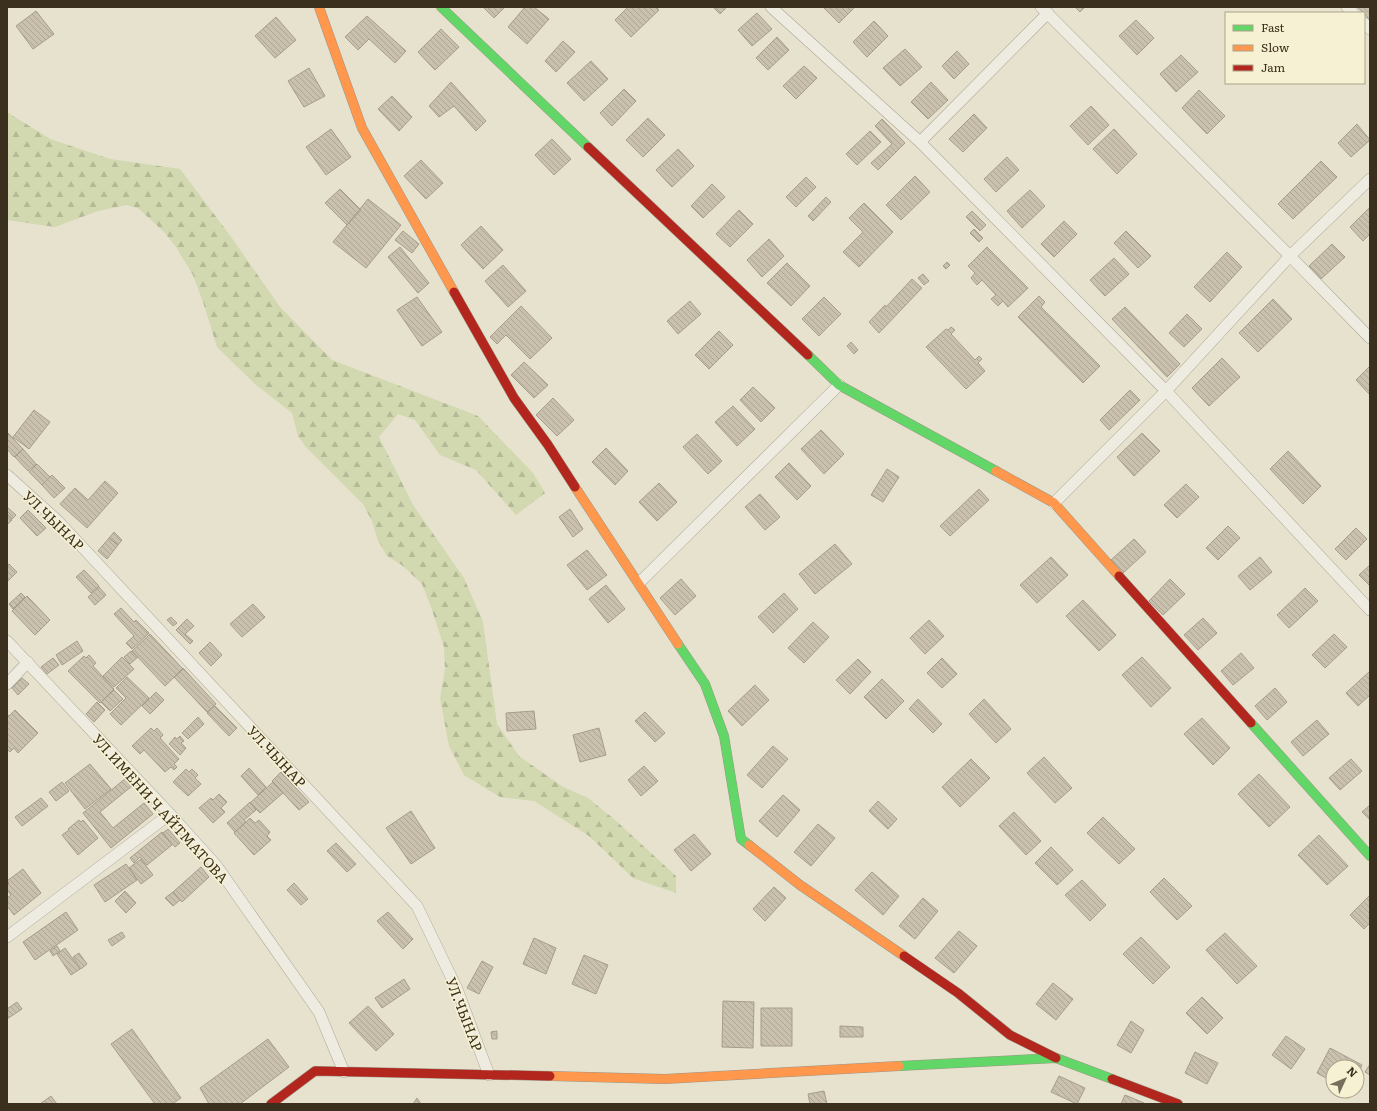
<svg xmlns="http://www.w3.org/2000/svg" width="1377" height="1111" font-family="Literata,serif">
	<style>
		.forest { fill: url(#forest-firs) }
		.building { fill: url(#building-back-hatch); stroke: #a69d8d }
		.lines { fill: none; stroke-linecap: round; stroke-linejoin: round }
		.street-casing { stroke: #aba697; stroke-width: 12 }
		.fast-casing { stroke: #9b9686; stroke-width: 10 }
		.slow-casing { stroke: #9b9686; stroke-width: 10 }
		.jam-casing { stroke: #9b9686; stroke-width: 10 }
		.street { stroke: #eeebe0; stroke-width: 11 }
		.fast { stroke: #63d668; stroke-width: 9 }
		.slow { stroke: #ff974d; stroke-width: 9 }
		.jam { stroke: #b3261e; stroke-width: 9 }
		.labels { text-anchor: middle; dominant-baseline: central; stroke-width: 3; stroke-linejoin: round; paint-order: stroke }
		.street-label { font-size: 14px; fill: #3b2f1d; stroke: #f7f1d3 }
	</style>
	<defs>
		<pattern id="forest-firs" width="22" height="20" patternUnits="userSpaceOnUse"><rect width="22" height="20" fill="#d2d8af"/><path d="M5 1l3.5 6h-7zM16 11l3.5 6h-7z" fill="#b5ba96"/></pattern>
		<pattern id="building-back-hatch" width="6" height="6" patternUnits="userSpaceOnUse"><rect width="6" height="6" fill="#cac0ae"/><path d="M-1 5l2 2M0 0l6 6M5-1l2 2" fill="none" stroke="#aea595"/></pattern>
	</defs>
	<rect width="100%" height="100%" fill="#e6e2ce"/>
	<path class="forest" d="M7,112l43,27 60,20 70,10 49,65 51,73 52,53 146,56 55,57 12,20 -29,22 -40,-45 -36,-15 -25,-35 -17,-6 -19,23 34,68 51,73 19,44 14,102 22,32 44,31 25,11 26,21 62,57v17l-43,-15 -44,-42 -55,-35 -34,-4 -36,-22 -15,-29 -9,-48 5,-29 -1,-22 -13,-40 -9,-23 -19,-18 -17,-11 -9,-17 -5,-17 -9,-17 -58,-58 -7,-10 -6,-23 -37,-29 -38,-37 -14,-45 -10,-27 -17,-28 -12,-15 -26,-24 -12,-3 -28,6 -43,16 -48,-7z"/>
	<path class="building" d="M483,7h22l-11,11z
		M525,7h9l15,12 -22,25 -19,-17z
		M628,7h28l3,3 -28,27 -16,-17z
		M713,7h14l-7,7z
		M823,7h32l-16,16z
		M1075,7h10l-5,5z
		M1357,7h13v14l-6,-8z
		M36,11l18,23 -21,15 -17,-23z
		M757,13l15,16 -20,17 -14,-16z
		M367,16l39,35 -11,12 -26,-24 -11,11 -13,-13z
		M276,17l20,23 -21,18 -20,-22z
		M1136,20l18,18 -17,17 -18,-19z
		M874,21l14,15 -21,21 -14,-15z
		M441,29l18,18 -24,23 -17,-18z
		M777,37l12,13 -21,20 -12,-12z
		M563,41l12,11 -19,20 -11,-11z
		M905,49l17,18 -22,19 -17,-18z
		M957,51l12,13 -15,15 -12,-13z
		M1181,55l17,17 -22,20 -16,-18z
		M591,61l17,18 -24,22 -17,-18z
		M804,66l13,12 -21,21 -13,-13z
		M309,68l16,28 -21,11 -16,-26z
		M451,82l35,39 -10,10 -22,-25 -15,11 -10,-11z
		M931,82l17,18 -20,19 -17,-17z
		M624,89l12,12 -24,25 -12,-13z
		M1199,90l26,26 -18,18 -25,-26z
		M392,96l20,21 -13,14 -21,-22z
		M1091,106l18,19 -21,20 -18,-19z
		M974,114l13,14 -24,24 -14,-13z
		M648,118l17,17 -22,22 -17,-17z
		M882,119l23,24 -27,27 -7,-7 21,-19 -17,-18z
		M1357,124l13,16 -19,17 -13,-14z
		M331,129l20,28 -25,18 -20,-28z
		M1114,129l23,25 -20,20 -24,-25z
		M870,131l11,11 -24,23 -11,-11z
		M552,139l19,20 -17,16 -19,-20z
		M678,149l16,17 -22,21 -16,-17z
		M1007,157l12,13 -23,22 -12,-13z
		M421,160l22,23 -17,16 -22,-23z
		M1321,161l16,16 -44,42 -15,-15z
		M915,176l15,16 -29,28 -15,-15z
		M806,177l10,10 -20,20 -10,-10z
		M712,184l13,13 -22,21 -12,-12z
		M340,189l21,21 -14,15 -22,-22z
		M1030,190l15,16 -23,22 -15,-17z
		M826,197l5,5 -18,19 -5,-5z
		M368,199l33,26 -35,43 -33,-26z
		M864,203l29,29 -34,35 -16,-15 20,-20 -14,-14z
		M1370,207v27l-7,7 -13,-14z
		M739,210l14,14 -23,23 -14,-13z
		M972,211l14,14 -6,6 -14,-14z
		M1064,221l13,13 -23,23 -13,-13z
		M481,226l22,24 -20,19 -22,-24z
		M974,229l9,9 -4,4 -9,-9z
		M403,231l16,13 -7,9 -17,-13z
		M1126,231l25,25 -13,12 -24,-25z
		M769,239l15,17 -22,21 -15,-17z
		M1332,244l13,13 -24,22 -12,-13z
		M400,247l29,36 -11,10 -30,-36z
		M987,247l41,41 -20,19 -5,-6 -5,5 -7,-7 5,-4 -14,-15 -5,5 -6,-7 4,-5 -7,-7z
		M1227,252l15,15 -32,35 -16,-15z
		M1114,258l15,16 -24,22 -15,-16z
		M947,262l3,3 -4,4 -3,-3z
		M787,263l23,23 -19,20 -24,-23z
		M503,265l23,26 -18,16 -23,-26z
		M923,274l6,7 -5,4 -6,-7z
		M912,279l10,9 -43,45 -10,-11 16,-17 1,2z
		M1039,296l6,6 -4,5 59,59 -17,17 -65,-66z
		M417,297l25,35 -20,14 -25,-36z
		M824,297l17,17 -22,22 -17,-17z
		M1273,299l19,20 -34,33 -19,-19z
		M690,301l11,13 -23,20 -11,-13z
		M521,306l31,32 -22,21 -24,-24 -9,9 -7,-7z
		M1125,307l55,57 -13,13 -55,-58z
		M1187,314l15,15 -18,18 -15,-14z
		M951,327l4,3 -4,4 24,26 4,-4 3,3 -4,4 7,8 -19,18 -40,-42 20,-18 2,1z
		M719,331l14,14 -24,24 -14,-14z
		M851,342l7,8 -4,4 -7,-8z
		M1222,358l18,19 -31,29 -17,-18z
		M524,362l24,23 -14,13 -23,-23z
		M1370,366v29l-14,-15z
		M753,387l22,21 -14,14 -21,-22z
		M1130,390l10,10 -31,30 -9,-10z
		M553,398l21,22 -17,16 -21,-21z
		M733,406l22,23 -18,17 -22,-24z
		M34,410l16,12 -21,27 -16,-12z
		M821,430l23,24 -20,20 -23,-25z
		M8,433l15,16 -9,8 -7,-8z
		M1142,433l18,18 -26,25 -17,-19z
		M697,434l25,27 -14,13 -25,-27z
		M606,448l22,23 -13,14 -23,-23z
		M23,449l13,15 -8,7 -13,-14z
		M1288,451l33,35 -18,18 -33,-35z
		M789,463l22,23 -14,14 -22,-23z
		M37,464l13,13 -8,8 -13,-13z
		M887,469l12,8 -16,25 -12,-7z
		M52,475l13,13 -11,10 -12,-13z
		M105,481l13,12 -31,35 -27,-24 15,-16 13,12z
		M659,483l18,19 -20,19 -18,-19z
		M1186,484l13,13 -22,21 -13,-13z
		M979,489l10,11 -39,36 -10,-10z
		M760,494l20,23 -15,13 -20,-23z
		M7,507l9,8 -4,4 -5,-5z
		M570,509l13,20 -10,8 -14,-20z
		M28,510l18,18 -9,8 -17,-18z
		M7,514l5,6 -5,5z
		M1228,526l12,12 -22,22 -12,-12z
		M1356,528l11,11 -21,21 -11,-11z
		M114,532l8,8 -4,5 -9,-7z
		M109,538l9,7 -11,14 -9,-8z
		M1134,539l12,13 -23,21 -12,-13z
		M835,544l17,20 -37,30 -16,-20z
		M587,550l20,25 -20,15 -20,-25z
		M1051,557l17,18 -31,28 -17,-18z
		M1260,557l12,15 -22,18 -12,-14z
		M9,564l8,8 -10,10v-16z
		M1370,565v21l-11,-11z
		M84,570l15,16 -8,7 -15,-16z
		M681,579l15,17 -21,19 -15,-17z
		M1170,579l15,15 -22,21 -14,-14z
		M606,585l19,24 -17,14 -19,-24z
		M99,587l7,8 -11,10 -7,-8z
		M1305,588l13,13 -29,27 -12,-13z
		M21,593l4,4 -12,12 -4,-5z
		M784,593l14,16 -25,24 -15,-16z
		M27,596l23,24 -15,15 -23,-24z
		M1083,600l33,35 -17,16 -33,-35z
		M253,604l12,13 -23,20 -12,-13z
		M121,608l13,14 2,-2 13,13 -17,16 -6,-6 8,-7 -20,-22z
		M171,617l6,6 -4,3 -6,-6z
		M1203,618l14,15 -19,17 -14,-15z
		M187,619l7,7 -9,8 8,7 -3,3 -14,-14z
		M929,620l15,16 -19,18 -15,-16z
		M813,622l16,15 -25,26 -16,-15z
		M150,634l33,35 -18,17 -33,-35z
		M1334,634l13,13 -22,21 -13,-13z
		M77,641l6,10 -21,14 -6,-10z
		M210,642l12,13 -11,11 -12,-13z
		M131,651l7,6 -8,7 -6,-7z
		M1241,653l13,15 -21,17 -12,-14z
		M89,655l7,8 -3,3 21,23 -14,14 -32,-32 16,-15 2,2z
		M122,657l12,12 -20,18 -11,-11z
		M1142,657l29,31 -20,19 -29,-32z
		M53,658l6,7 -12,9 -6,-7z
		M942,658l15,16 -15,14 -15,-15z
		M858,659l13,13 -21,22 -14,-14z
		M183,668l33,36 -9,8 -33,-35z
		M1370,671v24l-12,11 -12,-13z
		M127,677l22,21 -28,27 -11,-11 16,-16 -10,-10z
		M22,678l7,6 -11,11 -6,-7z
		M882,679l22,22 -18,18 -22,-22z
		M755,685l14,15 -27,26 -14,-15z
		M1275,688l12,14 -20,18 -12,-14z
		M114,690l9,9 -13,12 -9,-9z
		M156,692l8,8 -14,14 -8,-8z
		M918,699l24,25 -9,9 -24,-24z
		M984,699l27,30 -15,14 -27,-29z
		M97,702l8,8 -11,12 -8,-8z
		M215,706l22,22 -8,8 -22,-23z
		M15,710l23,23 -20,20 -4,-5 -4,4 -3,-3v-35l2,2z
		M534,711l2,18 -29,2 -1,-18z
		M645,712l20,21 -10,9 -20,-21z
		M198,717l6,7 -16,15 -6,-6z
		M1202,718l28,30 -17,17 -29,-31z
		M1317,720l12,14 -26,22 -12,-14z
		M151,728l3,3 3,-3 6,7 -3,3 19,21 -5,5 3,3 -3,3 -3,-3 -6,5 -21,-22 -4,4 -8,-8z
		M599,728l7,27 -26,7 -7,-27z
		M180,736l4,5 -3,2 5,5 -6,7 -11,-11 6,-7 2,2z
		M773,746l15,13 -26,29 -15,-13z
		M1044,757l28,31 -17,15 -28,-30z
		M971,759l19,19 -30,29 -18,-20z
		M1351,759l11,12 -22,19 -11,-12z
		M90,764l21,25 -26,20 -20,-26z
		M644,766l14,15 -17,15 -13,-16z
		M249,768l17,19 -8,8 -17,-19z
		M186,769l3,3 3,-3 6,6 -3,3 6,6 -13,12 -15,-14z
		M281,772l28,30 -10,8 -27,-29z
		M1259,774l31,33 -21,20 -31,-33z
		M126,778l6,8 -32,26 13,16 31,-25 9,11 -42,34 -28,-35z
		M62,782l7,9 -13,10 -7,-9z
		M273,782l10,11 -23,20 -10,-10z
		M219,794l8,8 -6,6 4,4 -12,11 -14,-15 12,-10 2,2z
		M783,795l17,15 -23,27 -18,-16z
		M41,798l7,8 -26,20 -7,-9z
		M878,801l19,18 -9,10 -19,-18z
		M250,802l6,8 -12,10 2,2 -11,10 -8,-9z
		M1370,805v15l-8,-8z
		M411,811l24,37 -24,16 -25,-36z
		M1014,812l27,29 -15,14 -27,-29z
		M1103,817l32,32 -16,15 -32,-31z
		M250,818l5,5 4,-3 11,12 -3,4 4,4 -17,15 -20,-22z
		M79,820l2,2 2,-2 15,18 -20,17 -16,-20 7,-5 -1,-1z
		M818,824l17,14 -24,28 -17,-14z
		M168,829l12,14 -5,4 -12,-14z
		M162,832l10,13 -25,20 -7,-8 -6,6 -4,-5z
		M694,834l17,20 -20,17 -17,-21z
		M1319,835l29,31 -21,19 -29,-30z
		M336,843l20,21 -9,8 -20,-21z
		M1051,847l22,23 -16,15 -22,-22z
		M141,859l12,16 -12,9 -12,-16z
		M126,864l11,16 -32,22 -11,-17z
		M201,867l8,10 -27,25 -9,-10z
		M23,869l18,24 -27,22 -7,-9v-8l4,-3 -4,-5v-5l2,-2 -2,-2z
		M872,872l27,24 -16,19 -28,-25z
		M1164,878l28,28 -15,14 -27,-28z
		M1082,880l24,25 -16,16 -25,-26z
		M294,883l14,16 -7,6 -14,-15z
		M774,887l12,11 -21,23 -12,-12z
		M125,891l11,12 -10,10 -11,-12z
		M173,892l7,8 -7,6 -8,-8z
		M1370,895v28l-6,6 -14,-14z
		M923,898l15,13 -23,28 -16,-13z
		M66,912l12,18 -43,30 -12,-18z
		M388,912l25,27 -10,10 -26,-28z
		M959,931l18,15 -23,27 -19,-15z
		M122,932l3,5 -13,9 -4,-6z
		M1225,933l32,33 -20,18 -31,-34z
		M1141,937l29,30 -17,17 -30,-30z
		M534,938l22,10 -10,26 -23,-10z
		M57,946l3,5 -7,5 -3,-5z
		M65,948l15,21 -9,6 -14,-21z
		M79,953l8,11 -6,5 -8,-12z
		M584,955l24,10 -12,29 -24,-10z
		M482,961l11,6 -14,27 -12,-6z
		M404,979l6,10 -28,19 -7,-10z
		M1053,983l20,16 -17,21 -20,-16z
		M1202,997l21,21 -16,16 -21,-21z
		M723,1001l31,1 -1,46 -31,-1z
		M17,1002l5,7 -15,10v-10z
		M368,1006l26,28 -18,17 -27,-28z
		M761,1008h31v38h-31z
		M1131,1021l13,9 -13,23 -14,-8z
		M840,1026l23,1v10h-23z
		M132,1029l49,69 -9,6h-17l-44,-60z
		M497,1031v8h-5l-1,-7z
		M1286,1036l19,13 -14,20 -19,-14z
		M268,1039l21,28 -49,37h-31l-9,-16z
		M1330,1048l32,17 -5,10v-8h-24v15l-16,-9z
		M1195,1052l23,11 -11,21 -22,-11z
		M1370,1064v11l-5,-3z
		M1059,1076l26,12 -8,16 -26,-12z
		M824,1091l3,13h-17l-2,-10z
		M1125,1095l19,8v1h-23z
		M51,1096l6,8h-17z
		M417,1098l4,6h-8z"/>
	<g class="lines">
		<defs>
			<path id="street" d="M771,7l149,135 246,249 204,219
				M1041,7l249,249 80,82
				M1347,7l6,6
				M1364,23l6,6
				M920,142l128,-129
				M7,475l51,46 359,385 40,83 32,86
				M1054,503l112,-112 124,-135 80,-77
				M639,583l200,-198
				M7,641l163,173 46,51 103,147 25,60
				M7,684l21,-22
				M7,937l163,-123"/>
			<path id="fast" d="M441,7l147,140
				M808,355l31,30 157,86
				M678,644l27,40 19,52 17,103 8,6
				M1251,723l119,133
				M899,1066l157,-8 56,21"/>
			<path id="slow" d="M319,7l43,121 92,164
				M996,471l58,32 65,73
				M575,487l103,157
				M749,845l51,40 104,71
				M550,1076l115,3 234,-13"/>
			<path id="jam" d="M588,147l220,208
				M454,292l60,106 34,47 27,42
				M1119,576l132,147
				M904,956l54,37 52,42 46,23
				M1112,1079l66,25
				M271,1104l44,-33 235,5"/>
		</defs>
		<use href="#street" class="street-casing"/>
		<use href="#fast" class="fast-casing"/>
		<use href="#slow" class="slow-casing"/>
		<use href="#jam" class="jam-casing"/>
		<use href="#street" class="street"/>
		<use href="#fast" class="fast"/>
		<use href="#slow" class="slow"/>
		<use href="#jam" class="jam"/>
	</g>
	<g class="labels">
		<g class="street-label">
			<text transform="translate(54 520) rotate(44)">УЛ.ЧЫНАР</text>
			<text transform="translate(277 756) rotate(47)">УЛ.ЧЫНАР</text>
			<text transform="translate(161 808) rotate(48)">УЛ.ИМЕНИ.Ч АЙТМАТОВА</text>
			<text transform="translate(465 1014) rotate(69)">УЛ.ЧЫНАР</text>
		</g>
	</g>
	<rect width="1377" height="1111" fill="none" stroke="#3b2f1d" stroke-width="16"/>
	<rect x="1225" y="12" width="140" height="72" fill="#f7f1d3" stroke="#aca38a"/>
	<rect x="1233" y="25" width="20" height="6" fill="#63d668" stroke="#aca38a"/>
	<text x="1261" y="32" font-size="12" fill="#3b2f1d">Fast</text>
	<rect x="1233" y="45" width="20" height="6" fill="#ff974d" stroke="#aca38a"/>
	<text x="1261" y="52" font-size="12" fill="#3b2f1d">Slow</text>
	<rect x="1233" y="65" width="20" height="6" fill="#b3261e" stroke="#aca38a"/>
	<text x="1261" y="72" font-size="12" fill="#3b2f1d">Jam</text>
	<g transform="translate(1345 1079) rotate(46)"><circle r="19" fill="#f7f1d3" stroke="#aca38a"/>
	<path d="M0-3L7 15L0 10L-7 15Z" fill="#776e5b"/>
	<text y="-6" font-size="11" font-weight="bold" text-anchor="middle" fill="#3b2f1d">N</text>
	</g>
</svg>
